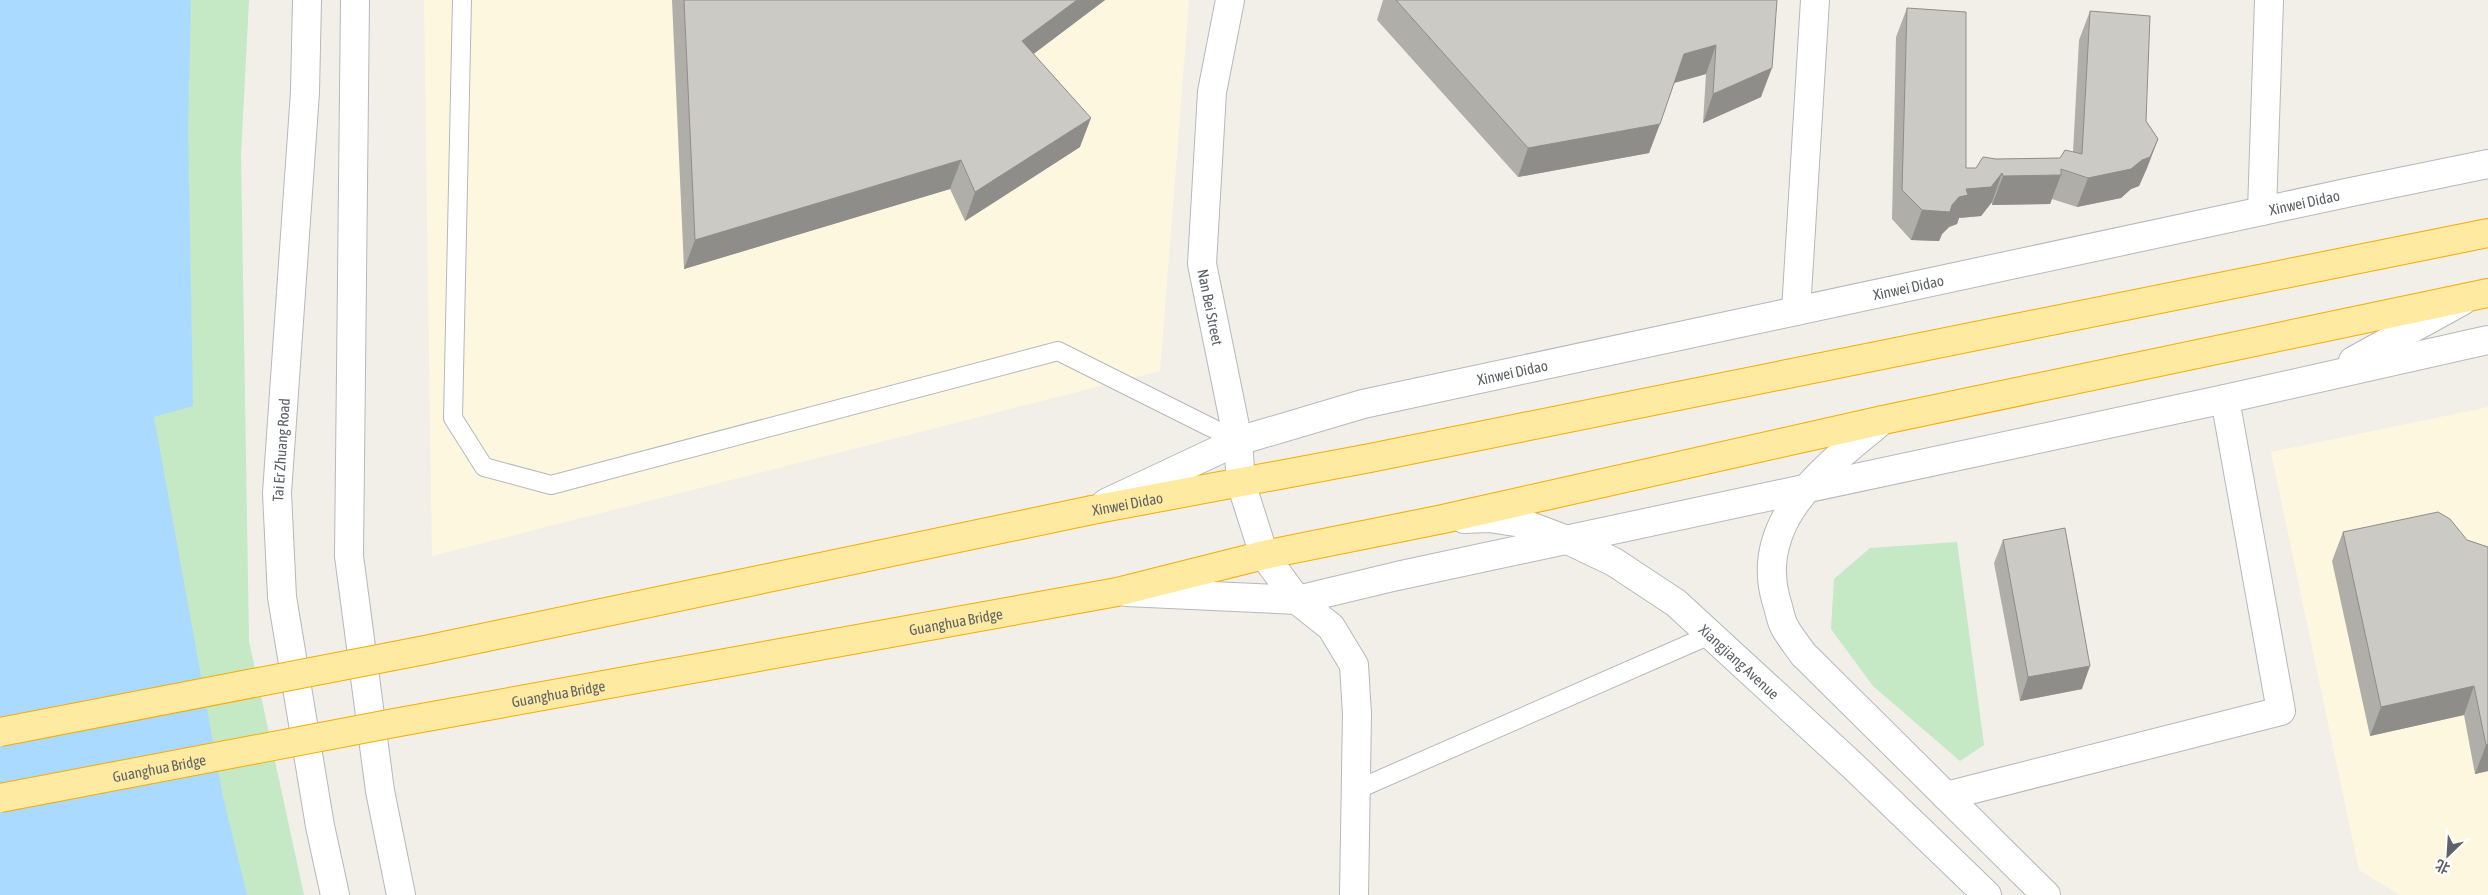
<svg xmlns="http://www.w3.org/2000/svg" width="2488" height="895" font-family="'Asap Condensed','Noto Sans SC',sans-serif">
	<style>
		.commercial { fill: #fef7e0 }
		.green { fill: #c5e8c5 }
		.water { fill: #aadaff }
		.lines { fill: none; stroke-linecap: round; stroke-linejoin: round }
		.service-casing { stroke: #b5b8bc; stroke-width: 20 }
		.minor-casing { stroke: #b5b8bc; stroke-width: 30 }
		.tertiary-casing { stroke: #b5b8bc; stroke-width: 30 }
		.trunk-casing { stroke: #f9ab00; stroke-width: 30 }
		.service { stroke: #fff; stroke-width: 18 }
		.minor { stroke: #fff; stroke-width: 28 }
		.tertiary { stroke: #fff; stroke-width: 28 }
		.trunk { stroke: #feeaa1; stroke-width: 28 }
		.trunk-bridge-casing { stroke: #f9ab00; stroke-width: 30; stroke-linecap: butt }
		.trunk-bridge { stroke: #feeaa1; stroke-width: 28 }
		.wall { fill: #afaea9 }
		.shaded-wall { fill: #8f8d8a }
		.building { fill: #cccac5; stroke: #8f8d8a }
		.labels { text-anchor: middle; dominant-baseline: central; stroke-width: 5; stroke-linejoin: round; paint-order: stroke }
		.street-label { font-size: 15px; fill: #5f6368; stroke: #fff }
	</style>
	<rect width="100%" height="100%" fill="#f1efe8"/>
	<path class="commercial" d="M424,0h765l-29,371 -728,185z
		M2488,407v488h-88l-41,-25 -88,-418z"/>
	<path class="green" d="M0,0h249l-8,155 8,486 55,254h-304z
		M1957,542l27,203 -24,16 -87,-75 -42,-57 3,-50 36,-31z"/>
	<path class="water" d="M0,0h191l-3,128 5,278 -39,11 68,375 25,103h-247z"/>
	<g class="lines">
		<defs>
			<path id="service" d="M462,0l-9,418 31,49 67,18 507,-134 180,90
				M1356,790l354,-155"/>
			<path id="minor" d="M2262,211l7,-211
				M1796,311l19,-311
				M1297,600l34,27 23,38 3,49 -3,181
				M1946,796l335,-85 -56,-312"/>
			<g id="tertiary">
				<path d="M307,0l-2,92 -28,401 5,104 38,229 15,69"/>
				<path d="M355,0l-6,556 31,235 21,104"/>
				<path id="s1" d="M1230,0l-18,92 -10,172 36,177 3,42 23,72 33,45"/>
				<path d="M2353,361l109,-60"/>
				<path d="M1883,420c-55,45 -130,99 -107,180 3,8 4,18 8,26 5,10 13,19 19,28l243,241"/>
				<path id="s2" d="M1106,503l132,-62 125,-37 988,-212 137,-28"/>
				<path id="s3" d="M1464,519l25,-1 33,5 48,18 44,21 62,41 176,162 135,130"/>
				<path d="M1126,592l171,8 100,-24 828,-177 263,-59"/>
			</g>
			<g id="trunk">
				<path id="s4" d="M1092,510l278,-52 1118,-225"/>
				<path d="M1117,592l147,-37 179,-36 440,-99 605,-127"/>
			</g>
		</defs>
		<use href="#service" class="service-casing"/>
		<use href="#minor" class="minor-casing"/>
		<use href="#tertiary" class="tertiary-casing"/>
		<use href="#trunk" class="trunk-casing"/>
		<use href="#service" class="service"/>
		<use href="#minor" class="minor"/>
		<use href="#tertiary" class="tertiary"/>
		<use href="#trunk" class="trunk"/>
		<defs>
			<g id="trunk-bridge">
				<path d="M0,732l425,-82 667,-140"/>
				<path id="s5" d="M0,798l394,-75 723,-131"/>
			</g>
		</defs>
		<use href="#trunk-bridge" class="trunk-bridge-casing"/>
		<use href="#trunk-bridge" class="trunk-bridge"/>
	</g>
	<path class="wall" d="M672,0h433l-72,54 47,93 -115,74 -15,-32 -266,80z
		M1383,0h394l-16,97 -58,26 3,-49 -32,9 -25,70 -131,24 -141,-157z
		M1907,8l59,160h10l20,-9 64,-1 13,-6 6,-112 11,-29 56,110 12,18 -11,29 -8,18 -8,3 -10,9 -44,9 -25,-8 -2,5 -58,1v-3l-11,14 -22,2 -2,6 -8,3 -7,7 -3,7 -28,-1 -19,-21 4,-182z
		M2343,532l124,8 21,7v224l-13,3 -11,-59 -94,21 -38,-175z
		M2003,540l79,149 -62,12 -26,-138z"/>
	<path class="shaded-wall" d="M1077,0h28l-94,71 11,-30z
		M1716,45l-10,29 -32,9 10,-29z
		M1772,68l-11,29 -58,26 10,-29z
		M1091,118l-11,29 -115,74 10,-29z
		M1660,124l-11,29 -131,24 10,-29z
		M2158,139l-11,29 -8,18 -8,3 -10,9 -44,9 11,-29z
		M961,160l-11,29 -266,80 11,-29z
		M2002,173l-10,29 -11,14 -22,2 -2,6 -8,3 -7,7 -3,7 -28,-1 11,-30 30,-5 14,-16z
		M2061,175l-11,29 -58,1 11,-29z
		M2090,666l-8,23 -62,12 8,-24z
		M2474,686l-10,29 -94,21 11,-29z
		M2488,744v27l-13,3 11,-29z"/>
	<path class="building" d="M684,0h393l-55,41 69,77 -116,74 -14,-32 -266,80z
		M1396,0h381l-5,68 -59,26 3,-49 -32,9 -24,70 -132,24z
		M1907,8l59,4v156h10l7,-11 13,2 64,-1 5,-8 17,4 8,-143 60,5 -4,105 12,18 -8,18 -8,3 -11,9 -43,9 -27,-9v6l-58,1 -1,-3 -11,14 -25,2 2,6 -9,2 -7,8 -2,7 -28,-2 -20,-20z
		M2438,512l12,7 17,21 21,7v197l-2,1 -12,-59 -93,21 -38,-175z
		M2065,528l25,138 -62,11 -25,-137z"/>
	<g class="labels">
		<g class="street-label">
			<text stroke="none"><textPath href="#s2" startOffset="1239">Xinwei Didao</textPath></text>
			<text stroke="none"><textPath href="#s2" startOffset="834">Xinwei Didao</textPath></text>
			<text stroke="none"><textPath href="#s1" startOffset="310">Nan Bei Street</textPath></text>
			<text stroke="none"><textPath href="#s2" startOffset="429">Xinwei Didao</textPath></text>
			<text transform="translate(281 450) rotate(-86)">Tai Er Zhuang Road</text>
			<text stroke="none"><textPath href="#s4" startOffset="36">Xinwei Didao</textPath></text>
			<text stroke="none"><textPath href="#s5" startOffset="972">Guanghua Bridge</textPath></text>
			<text stroke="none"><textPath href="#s3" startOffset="319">Xiangjiang Avenue</textPath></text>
			<text stroke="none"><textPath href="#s5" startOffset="568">Guanghua Bridge</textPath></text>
			<text stroke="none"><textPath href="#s5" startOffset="162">Guanghua Bridge</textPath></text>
		</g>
	</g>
	<g transform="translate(2448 855) rotate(205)" stroke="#ffffff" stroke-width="4" paint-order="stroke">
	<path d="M0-4L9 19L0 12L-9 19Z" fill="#5f6368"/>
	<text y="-8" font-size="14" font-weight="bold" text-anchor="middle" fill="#5f6368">北</text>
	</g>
</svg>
